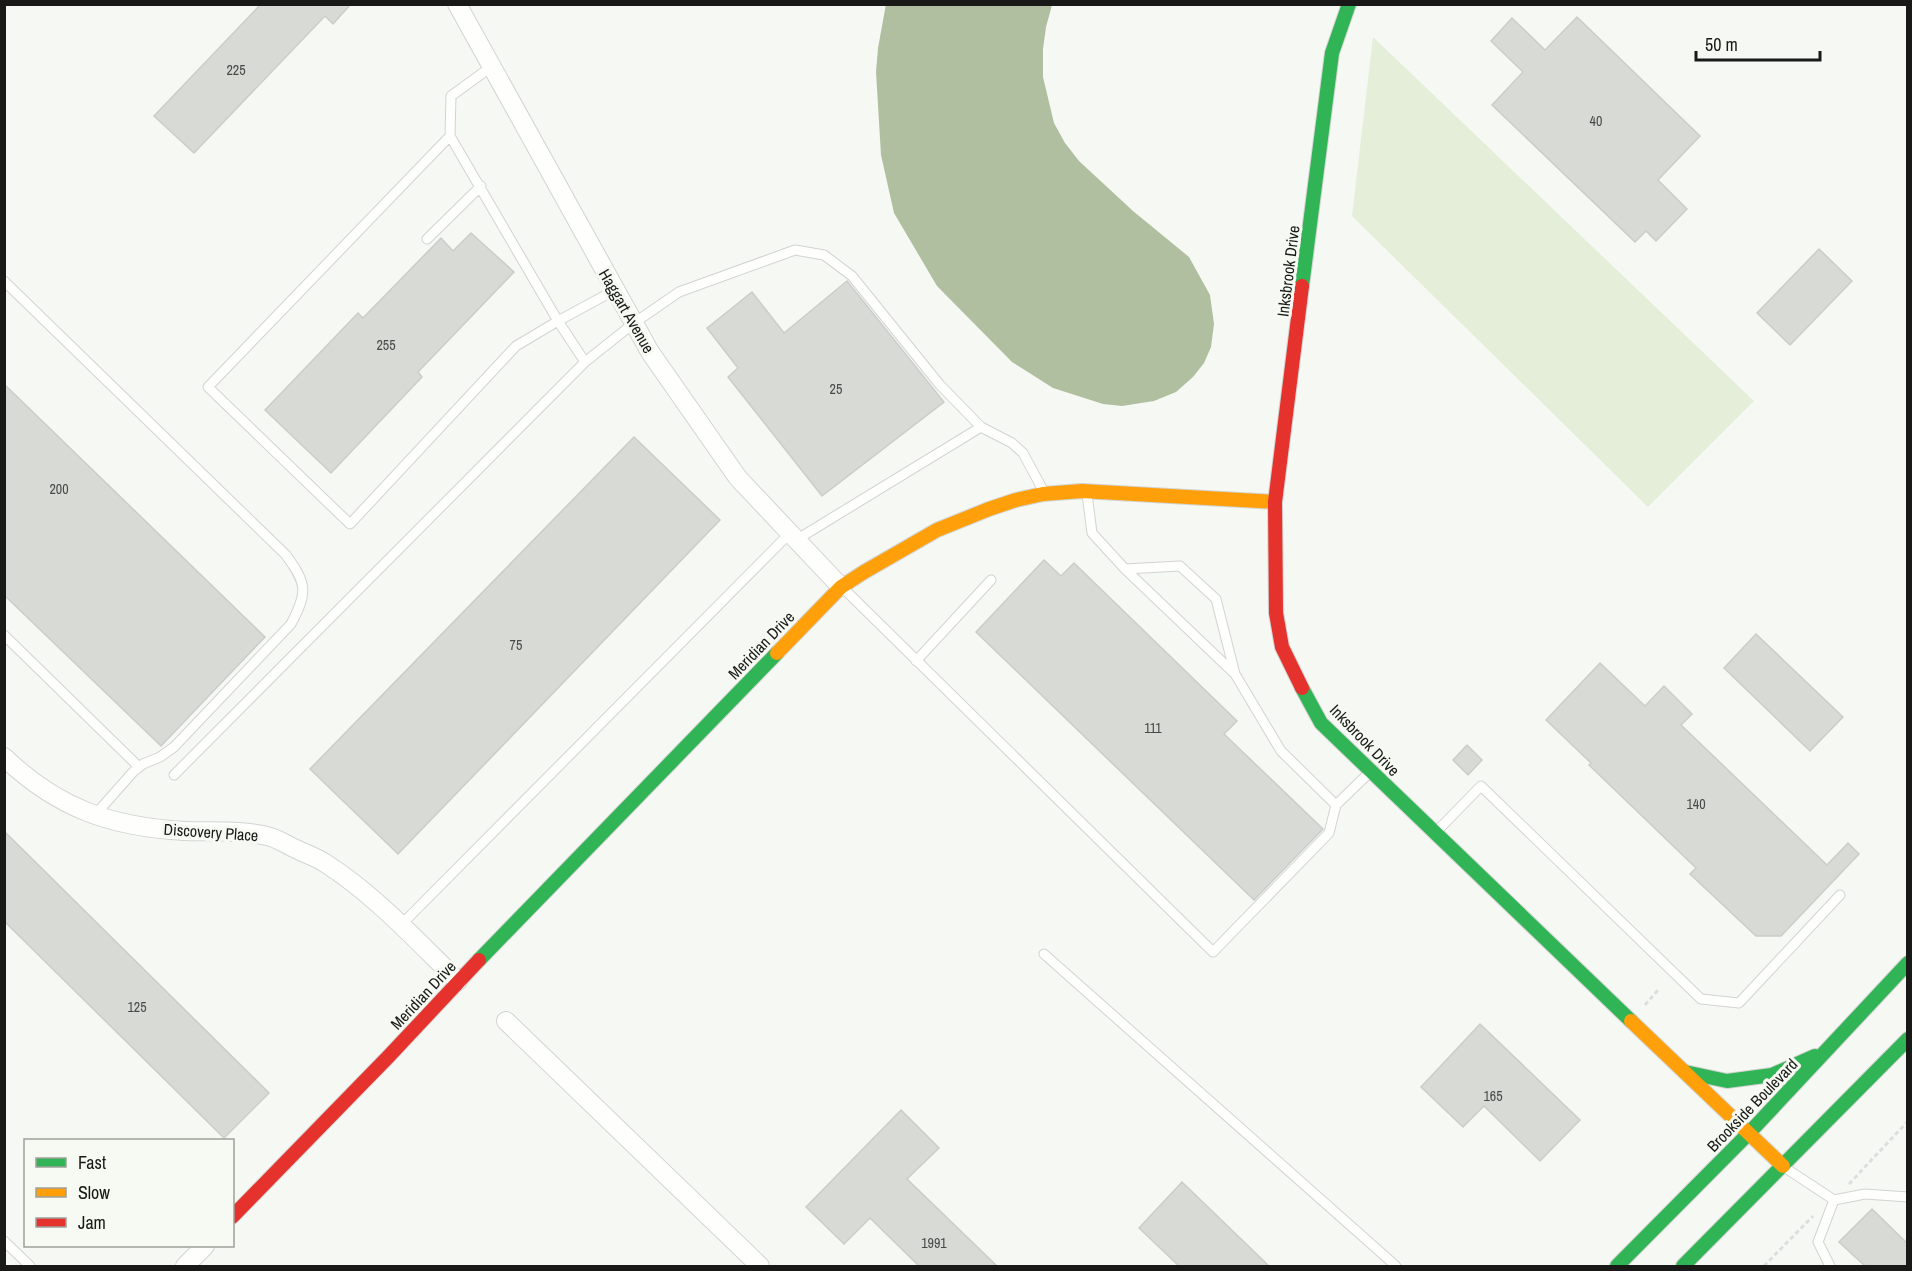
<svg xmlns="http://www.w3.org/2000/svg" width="1912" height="1271" font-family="'Archivo Narrow',sans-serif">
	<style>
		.green { fill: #e4eed9 }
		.water { fill: #b0bf9f }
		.building { fill: #d8dad6; stroke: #cbcdc9; stroke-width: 1.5 }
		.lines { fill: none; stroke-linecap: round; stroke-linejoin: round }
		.lane-casing { stroke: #d3d4d1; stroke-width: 11 }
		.street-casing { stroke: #d3d4d1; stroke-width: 20 }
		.fast-casing { stroke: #d3d4d1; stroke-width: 16 }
		.slow-casing { stroke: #d3d4d1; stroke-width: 16 }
		.jam-casing { stroke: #d3d4d1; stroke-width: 16 }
		.path { stroke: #dedede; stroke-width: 3; stroke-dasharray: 4.5 3; stroke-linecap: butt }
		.lane { stroke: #fefefd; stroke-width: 9 }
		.street { stroke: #fefefd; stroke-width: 18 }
		.fast { stroke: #30b455; stroke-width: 14 }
		.slow { stroke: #ff9f0a; stroke-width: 14 }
		.jam { stroke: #e5322d; stroke-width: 14 }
		.labels { text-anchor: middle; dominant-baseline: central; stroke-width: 6; stroke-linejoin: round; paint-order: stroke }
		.number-label { font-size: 14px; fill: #494a47 }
		.street-label { font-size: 16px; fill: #191a17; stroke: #f6faf2 }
	</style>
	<rect width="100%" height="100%" fill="#f6f8f4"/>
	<path class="green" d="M1373,37l381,364 -106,106 -296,-291z"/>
	<path class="water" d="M886,4l166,1 -6,22 -3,22v28l11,46 11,20 14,18 54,50 56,46 21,38 4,29 -3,23 -7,16 -11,14 -17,15 -22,9 -32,5 -19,-2 -50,-16 -41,-26 -75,-76 -43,-73 -13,-58 -5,-83 2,-24z"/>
	<path class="building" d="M261,4h90l-18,20 -8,-8 -131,137 -40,-37z
		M1577,17l123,119 -42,44 29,29 -31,32 -10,-10 -11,11 -143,-137 31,-33 -32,-31 21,-23 33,32z
		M471,233l43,39 -96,100 4,5 -91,96 -66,-63 93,-97 5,5 78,-80 12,13z
		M1819,249l33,32 -62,64 -33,-32z
		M847,281l97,121 -122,94 -94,-119 10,-9 -31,-40 45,-36 32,41z
		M4,384l261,253 -104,109 -157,-151z
		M634,437l86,83 -322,334 -88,-85z
		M1044,560l17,16 13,-13 163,158 -13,13 99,95 -69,71 -278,-268z
		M1756,634l87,83 -33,34 -86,-83z
		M1600,663l45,43 19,-20 28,28 -11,11 146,140 21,-22 11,11 -78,82h-25l-66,-62 6,-6 -107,-103 2,-2 -45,-43z
		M1467,745l15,15 -14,15 -15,-15z
		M4,831l265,262 -45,45 -220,-217z
		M1480,1024l100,96 -40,41 -56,-55 -21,21 -42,-40z
		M901,1110l38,38 -32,31 90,87h-78l-49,-48 -26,26 -38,-37z
		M1182,1182l87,84h-90l-40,-38z
		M1872,1209l36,35v22h-43l-26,-24z"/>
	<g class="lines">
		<defs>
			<path id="lane" d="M450,136l1,-40 40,-29
				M427,239l54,-53
				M4,281l282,274c21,29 22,37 5,69l-117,123 -14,10 -17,7 -10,8 -38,43
				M585,362l-27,-41 -42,25 -166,178 -142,-137 242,-251 108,185 57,-31
				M1087,494l5,39 33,36 110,105 46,77 55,54 34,-33
				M796,540l185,-113 31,16 11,10 21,39
				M1125,569l55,-3 36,33 19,75
				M843,588l370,364 116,-119 7,-28
				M4,635l135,132
				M916,661l75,-81
				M174,775l411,-413 49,-39 45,-31 116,-42 29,5 28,21 88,109 41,42
				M1437,831l44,-45 220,213 38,4 101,-108
				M401,925l389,-392
				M1044,954l352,312
				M1787,1169l47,31 31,-6 43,3
				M4,1241l26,25
				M1830,1266l-12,-24 16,-42"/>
			<path id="street" d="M457,4l193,348 88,126 103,109
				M4,757c54,52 108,70 181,74 25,1 59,-1 82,5 10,2 20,9 29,13 10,5 20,8 29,14 50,32 91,77 133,118
				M506,1021l254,245
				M185,1266l20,-20"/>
			<path id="fast" d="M1302,286l30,-233 17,-49
				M1302,688l19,35 310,298
				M479,960l298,-307
				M1685,1072l42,9 45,-6 43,-19
				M1617,1266l133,-134 158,-169
				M1683,1266l225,-227"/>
			<path id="slow" d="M777,653l64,-66 23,-15 73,-42 52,-21 27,-9 27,-6 39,-3 193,11
				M1631,1021l152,145"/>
			<path id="jam" d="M1302,688l-20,-41 -6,-34 -1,-111 27,-216
				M232,1217l157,-161 90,-96"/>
		</defs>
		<use href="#lane" class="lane-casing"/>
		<use href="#street" class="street-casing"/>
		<use href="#fast" class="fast-casing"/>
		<use href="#slow" class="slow-casing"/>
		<use href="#jam" class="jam-casing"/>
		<path class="path" d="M1645,1005l13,-15
			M1849,1184l59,-63
			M1764,1266l49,-50"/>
		<use href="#lane" class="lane"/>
		<use href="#street" class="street"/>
		<use href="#fast" class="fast"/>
		<use href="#slow" class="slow"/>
		<use href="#jam" class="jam"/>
	</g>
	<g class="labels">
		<g class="number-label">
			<text x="236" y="70">225</text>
			<text x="1596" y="121">40</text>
			<text x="386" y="345">255</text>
			<text x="836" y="389">25</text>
			<text x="59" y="489">200</text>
			<text x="516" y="645">75</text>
			<text x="1153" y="728">111</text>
			<text x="1696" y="804">140</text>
			<text x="137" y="1007">125</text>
			<text x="1493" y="1096">165</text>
			<text x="934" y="1243">1991</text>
		</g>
		<g class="street-label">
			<text transform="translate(1288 271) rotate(-83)">Inksbrook Drive</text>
			<text transform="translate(627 311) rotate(60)">Haggart Avenue</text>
			<text transform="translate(761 645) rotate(-46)">Meridian Drive</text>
			<text transform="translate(1365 740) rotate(46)">Inksbrook Drive</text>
			<text transform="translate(211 832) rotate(4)">Discovery Place</text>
			<text transform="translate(423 995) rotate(-47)">Meridian Drive</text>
			<text transform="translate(1752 1105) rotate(-46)">Brookside Boulevard</text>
		</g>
	</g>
	<rect width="1912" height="1271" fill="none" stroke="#191a17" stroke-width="12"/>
	<rect x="24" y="1139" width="210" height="108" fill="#f6faf2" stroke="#9ea09a" stroke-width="1.5"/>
	<rect x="36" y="1158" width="30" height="9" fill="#30b455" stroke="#9ea09a" stroke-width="1.5"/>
	<text x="78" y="1169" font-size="18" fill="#191a17">Fast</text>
	<rect x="36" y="1188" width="30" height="9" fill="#ff9f0a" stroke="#9ea09a" stroke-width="1.5"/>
	<text x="78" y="1199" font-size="18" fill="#191a17">Slow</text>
	<rect x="36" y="1218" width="30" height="9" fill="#e5322d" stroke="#9ea09a" stroke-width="1.5"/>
	<text x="78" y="1229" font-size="18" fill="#191a17">Jam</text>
	<path d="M1696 51v9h124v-9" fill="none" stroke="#191a17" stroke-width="3"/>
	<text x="1705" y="51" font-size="18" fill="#191a17" stroke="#f6faf2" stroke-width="4.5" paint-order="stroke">50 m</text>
</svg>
